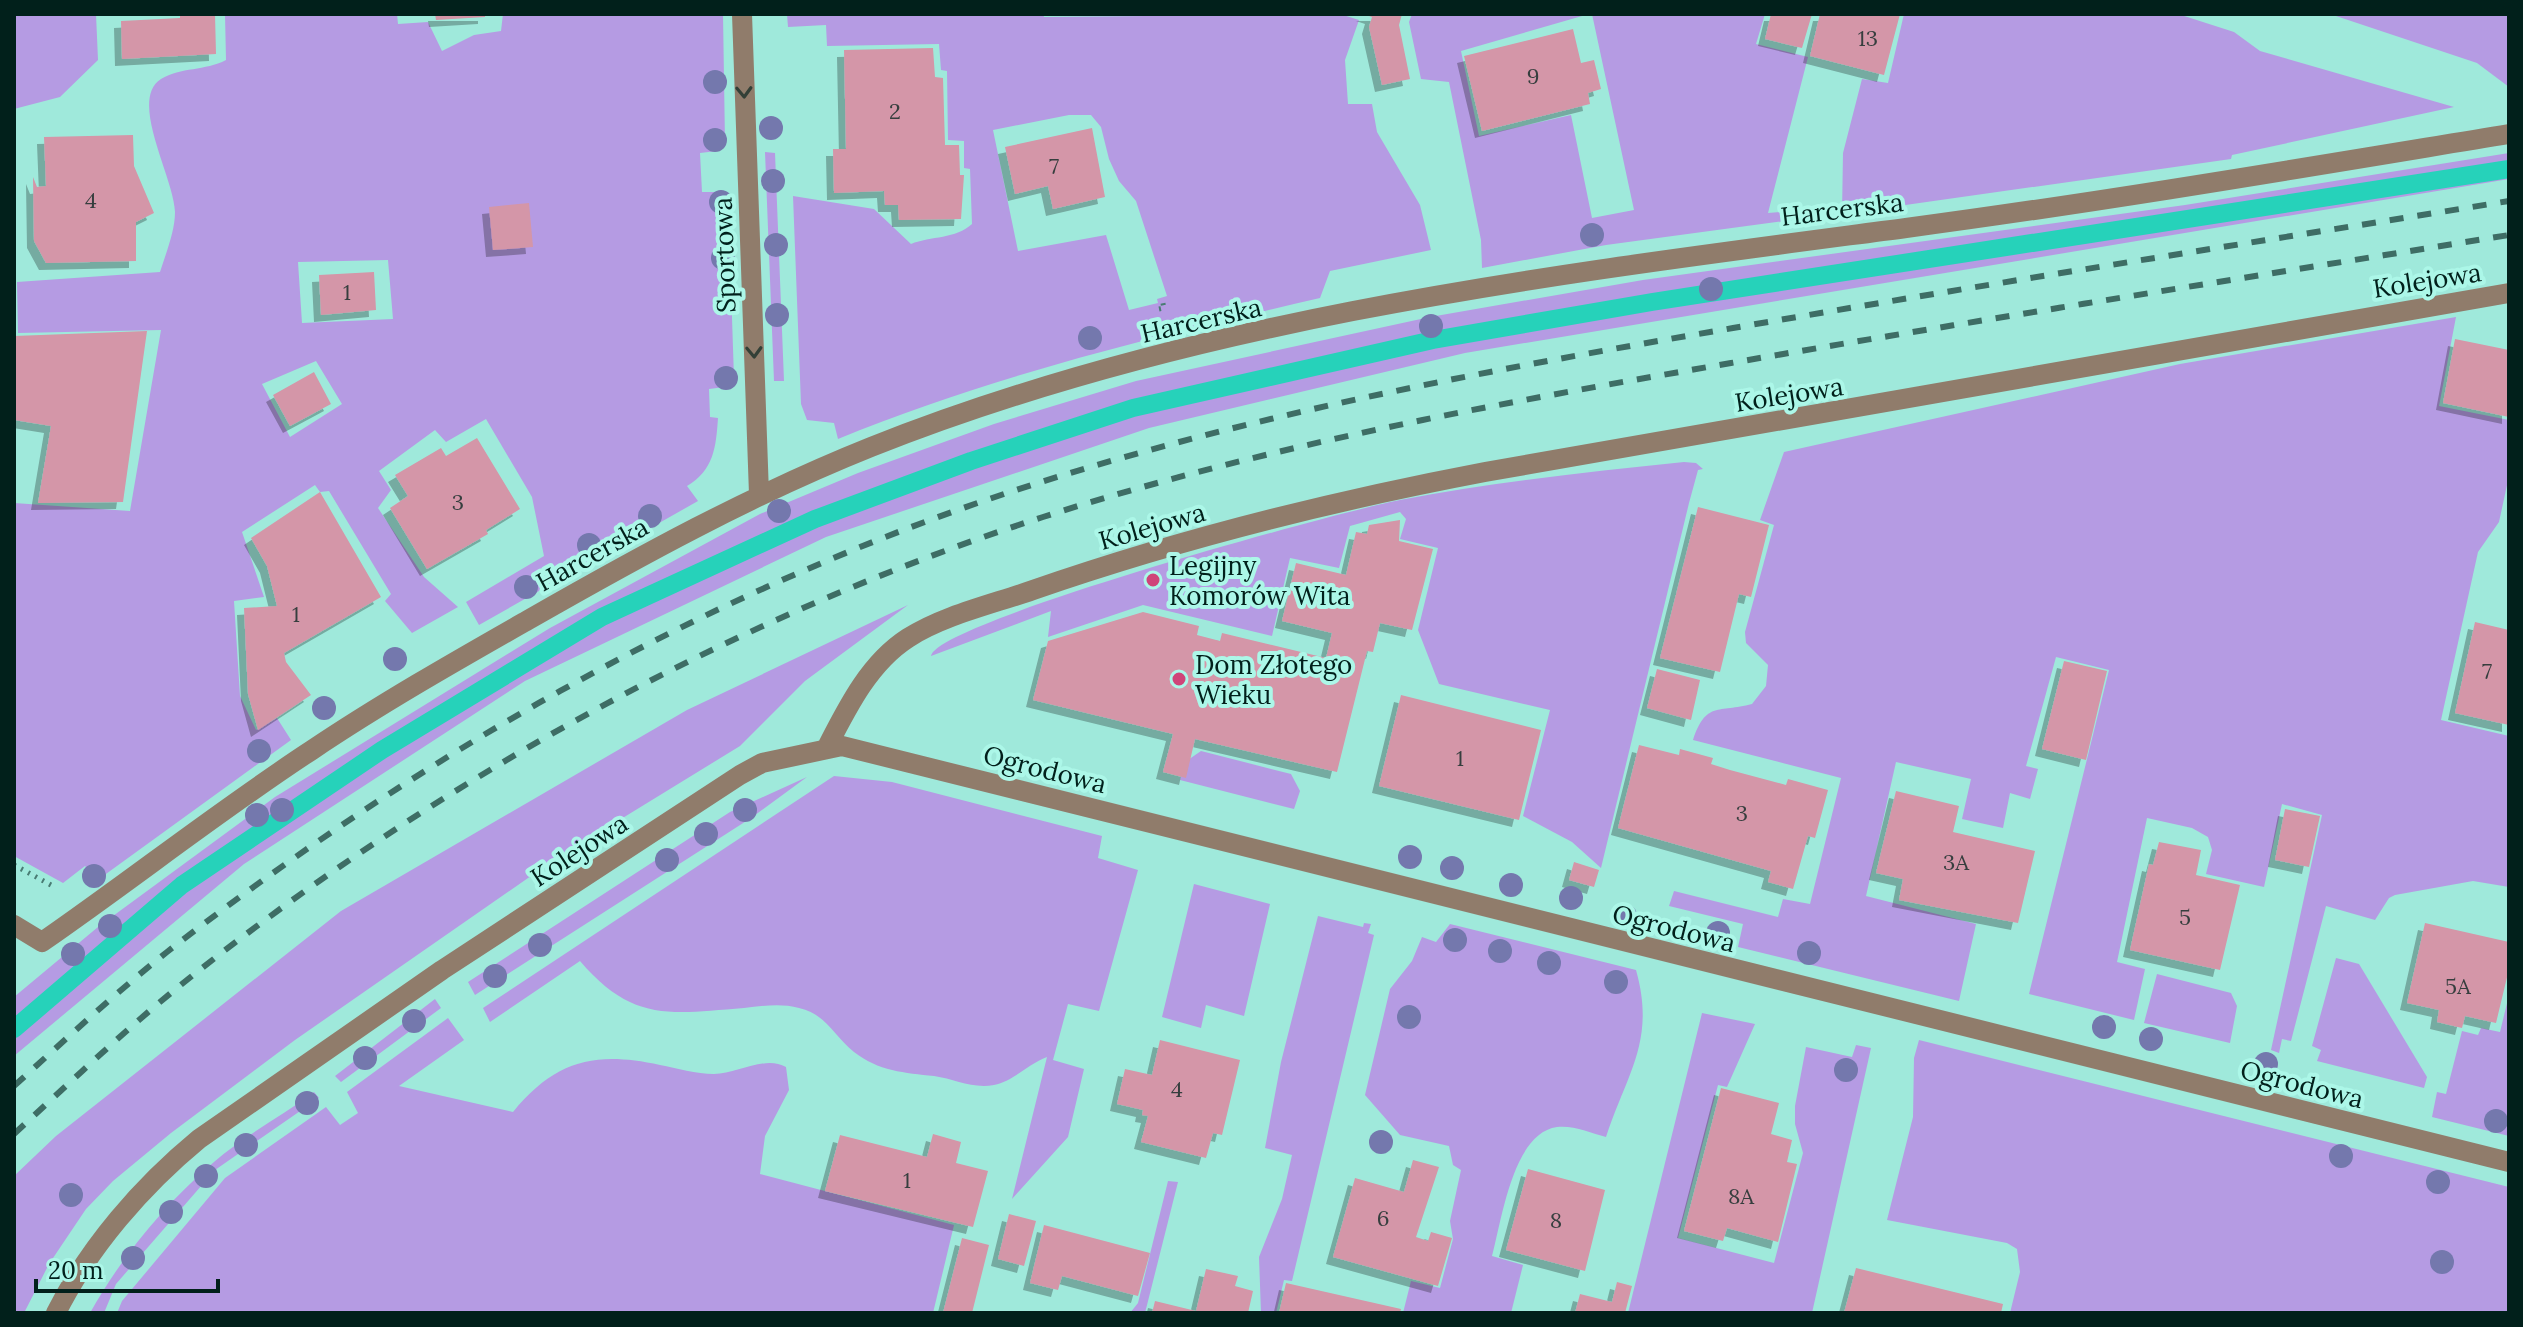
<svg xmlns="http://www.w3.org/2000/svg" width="2523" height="1327" font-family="Lora,serif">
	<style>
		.green { fill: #b59be3; fill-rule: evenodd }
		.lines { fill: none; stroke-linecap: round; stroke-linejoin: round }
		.stream { stroke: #26d2ba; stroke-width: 18 }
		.building { fill: #d496a8; filter: url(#shadow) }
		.path { stroke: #497c73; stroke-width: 5; stroke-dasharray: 2 6; stroke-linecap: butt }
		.minor { stroke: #907c6b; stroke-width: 20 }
		.rail { stroke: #3e6d65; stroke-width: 6; stroke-dasharray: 14 14; stroke-linecap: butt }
		.tree { fill: #7478ad }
		.oneway { stroke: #334037 }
		.poi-dot { fill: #cf4479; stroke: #acf7e8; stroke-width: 3 }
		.labels { text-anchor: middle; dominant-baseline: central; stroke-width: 8; stroke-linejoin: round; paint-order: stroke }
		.number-label { font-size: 22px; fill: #363e3e }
		.street-label { font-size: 26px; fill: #01201b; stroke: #acf7e8 }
		.poi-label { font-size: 26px; fill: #01201b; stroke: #acf7e8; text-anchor: start }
	</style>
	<defs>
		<filter id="shadow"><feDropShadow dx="-7" dy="7" stdDeviation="0" flood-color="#0004"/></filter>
	</defs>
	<rect width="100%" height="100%" fill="#9fe9db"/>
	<path class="green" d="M14,14h82l2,46 -38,37 -46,12z
		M225,14h172l1,10 30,-2 14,29 32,-16 27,-4 2,-17h220l2,129 -8,8 -17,2 2,39h17l9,5 6,181 -9,9 -16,2 1,28 8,1c-2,29 -4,52 -31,68l11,15 -219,124 -13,-23 78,-46 -12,-59 -46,-78 -40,23 -11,-12 -56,41 12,19 -13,18 46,69 34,30 -46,26 -27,-32 6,-7 -62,-103 -9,1 -5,-7 -73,47 22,65 -30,4 6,95 16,34 21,-12 14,22 -192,139 -14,-13 -22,17 -49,-27v-353l116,8 31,-181 -143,3 -1,-51 143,-10c6,-19 15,-41 15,-60 -1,-35 -47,-112 -14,-133 20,-12 44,-8 65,-19zM388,260l5,59 -91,4 -4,-61zM316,361l26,43 -52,33 -28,-53z
		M787,14h256l1,3 296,-3 19,6 -14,40 3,44h24l5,28 43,73 11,45 -101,21 -10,27c-163,38 -326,77 -482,141l-4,-16 -27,-3 -6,-16 -8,-208 81,13 37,35c20,-8 45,-5 61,-20l-2,-55 -6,-1v-27l-16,-1 -1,-69 -6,-1 -2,-26 -112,2 -1,-21 -38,2zM1069,115h22l10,12 8,32 10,22 17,20 31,95 -10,3 1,4 -29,7 -23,-75 -88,16 -25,-121z
		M1412,14h177l-128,37 18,85 92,-21 21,103 42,-8 -42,-196h173l-9,30 52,13 -40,156 24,-2v9l-186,25 -124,23 -1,-28 -32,-158 -28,-3 -12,-57z
		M1904,14h274l56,18 26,19 194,56 -222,48 -1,4 -389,55 1,-61 19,-74 26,4z
		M2330,14h179v73l-32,-24z
		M765,152l10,1 9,228h-10z
		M2509,153v26l-1044,174 -316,75 -323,109 -301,144 -281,183 -230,192v-59l84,-70 177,-130 275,-169 210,-114 98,-41 136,-49 142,-43 294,-64 213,-37 542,-75z
		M2456,317l-17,89 70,14v56l-10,46 -21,30 -37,168 68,16v151l-36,-6 -78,14 -6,3 -14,22 -49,-14 -35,135 -9,-2 -3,14 -8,-3 51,-235 -40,-11 -18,83 -58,-13 6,-24 -4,-13 -16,-9 -45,-10 -30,144 28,7 -11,51 -105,-26 80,-324 -53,-13 -30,109 12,3 -8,30 -20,-6 -7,35 -41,-9 9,-40 -75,-17 -30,134 110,28 -17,77 -221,-54 5,-23 -74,-18 5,-15 104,26 5,-18 27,5 31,-126 -148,-38c13,-39 25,-27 59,-36l14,-18 2,-21 -22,-22 -1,-11 29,-107 -14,-5 24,-68 396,-88z
		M1684,462l12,1 7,6 -5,1 -9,33 -88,365 -29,-26 -49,-26 27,-106 -111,-26 -21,-54 20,-82 -38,-9 6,-20 -6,-7 -50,14 -11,42 -49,-10 -18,78 -129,-31 -95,32 3,-26 -120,45c5,-34 414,-146 469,-156 94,-18 188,-28 284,-38z
		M908,605l-103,76 -65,65 -189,116 -256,178 -124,93 -58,48 -27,28 -37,55 -25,49h-10v-137l42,-40 285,-225 346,-201z
		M1201,751l90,23 9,17 -6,18 -114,-29 5,-18z
		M834,776l58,6 210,54 -4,22 40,12 -39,141 -31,-7 -15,56 31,9 -16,68 -56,62 35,-142c-19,7 -33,24 -53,28 -22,4 -39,-6 -60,-9 -29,-3 -56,-5 -80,-24 -20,-16 -28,-38 -55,-44 -18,-5 -37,-2 -55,0 -75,6 -112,14 -164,-47l-90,61 -7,-14z
		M807,777l-56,41 -276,177 -7,-13 262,-170z
		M1194,884l76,20 -26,112 -38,-11 -5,23 -39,-11z
		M1318,916l45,11 1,-4 7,1 -3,9 6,2 -82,346 -8,-1 -8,33h-15l-2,-56 23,-58 10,-44 -27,-7 16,-86z
		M1450,924l186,46c20,71 -9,103 -30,167 -15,-4 -33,-12 -49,-10 -44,6 -55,92 -65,129l31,9 -12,48h-108l8,-32 29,7 13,-49 -3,-18 11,-51 -8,-5 -4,-19 -49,-11 -35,-40 25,-106 22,-28 10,-24 14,5z
		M2336,958l23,6 68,113 -3,11 -107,-27 4,-11 -9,-4z
		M2157,974l74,19 6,13 -7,37 -86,-20z
		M2509,995v141l-77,-19 5,-25 9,2 16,-63 16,4 3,-7 19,4z
		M435,999l6,9 -100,74 -6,-6z
		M1702,1013l53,11 -28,63 -9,-2 -40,153 96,25 29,-110 -8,-29v-18l11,-59 46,10 4,-12 15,3 -59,265h-184z
		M448,1018l16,22 -65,46 114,26c43,-52 82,-61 147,-47 17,3 36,9 54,9 23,0 51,-19 72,-7l3,23 -24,46 -5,38 194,51 -21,88h-816l5,-12 103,-123 101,-71 14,18 18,-12 -11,-21z
		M1919,1040l590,147v126h-499l10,-41 -3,-23 -10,-6 -120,-23 26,-103 1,-59z
		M314,1092l5,6 -104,72 -99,114 -12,29h-14c32,-57 74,-108 124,-151 30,-26 68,-46 100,-70z
		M1168,1181l10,1 -33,131h-15l8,-10z"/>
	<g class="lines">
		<path class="stream" d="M14,1029l168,-144 200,-135 220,-133 213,-98 156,-58 162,-53 300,-68 219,-38 857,-133"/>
	</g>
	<path class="building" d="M180,14h35l1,40 -94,5 -1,-38 59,-3z
		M435,14h50v3l-49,3z
		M1363,14h39l-3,11 11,54 -28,6 -13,-58 3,-10z
		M1771,14h41l-10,34 -37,-9z
		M1820,14h80l-16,61 -74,-19z
		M1573,29l8,34 13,-3 7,29 -13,4 2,11 -108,27 -18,-75z
		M933,48l2,29 8,1 2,67h14l1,30h4l-3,44 -62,1 -1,-15h-13l-1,-14 -50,2 -1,-44h13l-2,-99z
		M1092,128l13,69 -52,12 -5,-23 -33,8 -10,-47z
		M133,135l1,31 20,47 -18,9v39l-90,2 -12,-22 -1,-64 4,10 9,-1 -2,-49z
		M529,203l4,44 -40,3 -4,-43z
		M374,272l2,38 -55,5 -2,-40z
		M147,331l-24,171 -85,1 13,-77 -37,-6v-84z
		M2455,339l54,11v67l-66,-14z
		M314,372l17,32 -41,22 -17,-31z
		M477,438l43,71 -34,21 2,4 -61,35 -37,-61 18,-12 -13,-21 46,-27 5,8z
		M320,492l61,105 -97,56 2,9 25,33 -53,35 -10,-36 -4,-86 33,-2 -10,-40 -16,-28z
		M1698,507l71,18 -18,72 -12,-3 -19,78 -60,-14z
		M1400,520l-1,21 34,8 -21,81 -32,-7 -7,29 -6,-1 -30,121 -142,-33 -9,39 -23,-6 10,-38 -140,-34 15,-59 95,-29 56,14 -2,9 23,6 2,-8 104,25 6,-25 -50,-12 14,-58 50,12 10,-43 11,2 2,-9z
		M2475,622l34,8v95l-54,-12z
		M2064,661l43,10 -21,89 -44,-11z
		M1657,669l43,11 -9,40 -44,-12z
		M1401,695l140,35 -22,90 -140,-34z
		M1639,745l40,10 1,-6 33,9 -2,6 19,6 56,15 2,-6 40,11 -13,48 -7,-2 -15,53 -25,-7 3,-11 -153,-43z
		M1896,791l63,15 -6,26 82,19 -17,72 -119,-23 4,-21 -27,-6z
		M2285,809l35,7 -11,51 -34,-7z
		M2159,842l42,8 -5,25 44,10 -20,85 -90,-20 19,-86 4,1z
		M1574,862l25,8 -5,17 -25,-7z
		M2425,923l84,19v27l-13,54 -31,-7 -3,12 -25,-6 2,-12 -32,-7z
		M1160,1040l80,20 -18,75 -9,-2 -7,25 -65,-16 7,-26 -6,-1 1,-5 -26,-6 8,-35 27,6z
		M1721,1088l58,15 -8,31 21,6 -5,22 10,2 -19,78 -51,-14 -4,13 -39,-10z
		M933,1134l28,8 -5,21 32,8 -15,56 -148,-36 15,-56 87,22z
		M1413,1160l26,7 -23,70 12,4 3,-9 21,6 -14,48 -105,-29 22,-79 49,14z
		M1528,1169l77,21 -20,81 -79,-21z
		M1009,1214l27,7 -12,45 -26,-7z
		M1044,1225l106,28 -12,43 -76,-20 -4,14 -28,-7z
		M962,1238l27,7 -17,68h-29z
		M1856,1268l147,36 -2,9h-157z
		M1206,1269l32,7 -3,10 18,5 -5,22h-96l3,-12 41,10z
		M1617,1282l15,4 -7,27h-50l5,-19 32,8z
		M1286,1283l115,26 -1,4h-121z"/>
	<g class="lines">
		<path class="path" d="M1159,309l5,-1 -2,-9
			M14,865l37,20"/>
		<path class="minor" d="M742,14l17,480
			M826,749c21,-41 43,-86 82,-111 36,-23 85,-34 125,-48 147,-51 299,-89 452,-118l1024,-179
			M14,925l28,17c91,-63 178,-132 270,-192 70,-47 144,-89 216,-130 112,-64 223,-125 343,-173 329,-131 687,-173 1035,-219 202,-27 402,-61 603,-94
			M56,1313c33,-66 86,-127 143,-174l243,-169 298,-195 22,-12 80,-17 1667,416"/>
		<path class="rail" d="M14,1086c50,-45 100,-92 153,-134 252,-196 536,-358 840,-459 237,-78 482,-123 726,-165 259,-45 517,-85 776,-127
			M14,1134c60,-55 119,-112 183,-162 250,-197 542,-357 846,-455 224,-72 457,-114 688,-154 259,-45 519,-86 778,-128"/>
	</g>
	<g class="tree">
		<circle cx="715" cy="82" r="12"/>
		<circle cx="771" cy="128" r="12"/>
		<circle cx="715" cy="140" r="12"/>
		<circle cx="773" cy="181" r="12"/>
		<circle cx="721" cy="202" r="12"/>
		<circle cx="1592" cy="235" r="12"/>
		<circle cx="776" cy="245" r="12"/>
		<circle cx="723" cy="258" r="12"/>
		<circle cx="1711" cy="289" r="12"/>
		<circle cx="777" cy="315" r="12"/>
		<circle cx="1431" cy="326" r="12"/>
		<circle cx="1090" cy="338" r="12"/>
		<circle cx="726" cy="378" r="12"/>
		<circle cx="779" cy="511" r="12"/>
		<circle cx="650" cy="516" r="12"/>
		<circle cx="589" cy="545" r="12"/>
		<circle cx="526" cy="587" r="12"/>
		<circle cx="395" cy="659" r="12"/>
		<circle cx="324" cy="708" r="12"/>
		<circle cx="259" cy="751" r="12"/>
		<circle cx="282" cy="810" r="12"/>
		<circle cx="745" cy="810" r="12"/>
		<circle cx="257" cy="815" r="12"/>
		<circle cx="706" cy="834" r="12"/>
		<circle cx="1410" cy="857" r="12"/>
		<circle cx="667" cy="860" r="12"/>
		<circle cx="1452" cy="868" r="12"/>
		<circle cx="94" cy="876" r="12"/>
		<circle cx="1511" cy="885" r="12"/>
		<circle cx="1571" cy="898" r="12"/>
		<circle cx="1625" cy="916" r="12"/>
		<circle cx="110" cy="926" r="12"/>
		<circle cx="1718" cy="933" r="12"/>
		<circle cx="1455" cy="940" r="12"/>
		<circle cx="540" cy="945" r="12"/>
		<circle cx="1500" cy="951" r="12"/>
		<circle cx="1809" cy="953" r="12"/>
		<circle cx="73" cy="954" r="12"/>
		<circle cx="1549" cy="963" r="12"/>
		<circle cx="495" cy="976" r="12"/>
		<circle cx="1616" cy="982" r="12"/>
		<circle cx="1409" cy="1017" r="12"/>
		<circle cx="414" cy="1021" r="12"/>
		<circle cx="2104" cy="1027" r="12"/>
		<circle cx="2151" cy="1039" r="12"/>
		<circle cx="365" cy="1058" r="12"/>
		<circle cx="2266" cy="1064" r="12"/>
		<circle cx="1846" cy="1070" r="12"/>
		<circle cx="307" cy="1103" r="12"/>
		<circle cx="2496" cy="1121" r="12"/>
		<circle cx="1381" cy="1142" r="12"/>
		<circle cx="246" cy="1145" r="12"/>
		<circle cx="2341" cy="1156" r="12"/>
		<circle cx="206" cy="1176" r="12"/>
		<circle cx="2438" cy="1182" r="12"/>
		<circle cx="71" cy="1195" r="12"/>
		<circle cx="171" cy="1212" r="12"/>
		<circle cx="133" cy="1258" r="12"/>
		<circle cx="2442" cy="1262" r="12"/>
	</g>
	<defs><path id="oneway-chevron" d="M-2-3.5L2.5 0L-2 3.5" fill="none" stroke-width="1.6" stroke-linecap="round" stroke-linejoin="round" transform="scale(2)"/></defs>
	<g class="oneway">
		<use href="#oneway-chevron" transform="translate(744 92) rotate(88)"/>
		<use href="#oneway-chevron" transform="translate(754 352) rotate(88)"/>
	</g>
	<g class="poi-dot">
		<circle cx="1153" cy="580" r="8"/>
		<circle cx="1179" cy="679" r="8"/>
	</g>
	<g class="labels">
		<g class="number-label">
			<text x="1868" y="38">13</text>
			<text x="1533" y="76">9</text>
			<text x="895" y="111">2</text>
			<text x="1054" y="166">7</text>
			<text x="91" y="200">4</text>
			<text x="347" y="292">1</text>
			<text x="458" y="502">3</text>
			<text x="296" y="614">1</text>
			<text x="2487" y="671">7</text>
			<text x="1460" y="758">1</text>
			<text x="1742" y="813">3</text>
			<text x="1956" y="862">3A</text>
			<text x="2185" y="917">5</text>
			<text x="2458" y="986">5A</text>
			<text x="1177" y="1089">4</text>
			<text x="907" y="1180">1</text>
			<text x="1741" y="1196">8A</text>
			<text x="1383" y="1218">6</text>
			<text x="1556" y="1220">8</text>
		</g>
		<g class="street-label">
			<text transform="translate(1842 209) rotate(-7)">Harcerska</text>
			<text transform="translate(724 255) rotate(-92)">Sportowa</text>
			<text transform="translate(2427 280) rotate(-9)">Kolejowa</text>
			<text transform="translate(1201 320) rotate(-13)">Harcerska</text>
			<text transform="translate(1789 394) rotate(-9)">Kolejowa</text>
			<text transform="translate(1152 526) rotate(-16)">Kolejowa</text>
			<text transform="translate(592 554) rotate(-29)">Harcerska</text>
			<text transform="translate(1045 769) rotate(14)">Ogrodowa</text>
			<text transform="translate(579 850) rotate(-33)">Kolejowa</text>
			<text transform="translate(1674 928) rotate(14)">Ogrodowa</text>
			<text transform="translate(2302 1084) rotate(14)">Ogrodowa</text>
		</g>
		<g class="poi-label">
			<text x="1169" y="565">Legijny<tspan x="1169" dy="30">Komorów Wita</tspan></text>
			<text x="1195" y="664">Dom Złotego<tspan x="1195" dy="30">Wieku</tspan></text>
		</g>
	</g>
	<rect width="2523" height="1327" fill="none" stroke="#01201b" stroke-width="32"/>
	<path d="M36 1279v12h182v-12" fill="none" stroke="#01201b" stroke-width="4"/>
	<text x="48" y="1279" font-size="24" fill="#01201b" stroke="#acf7e8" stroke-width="6" paint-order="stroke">20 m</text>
</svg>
